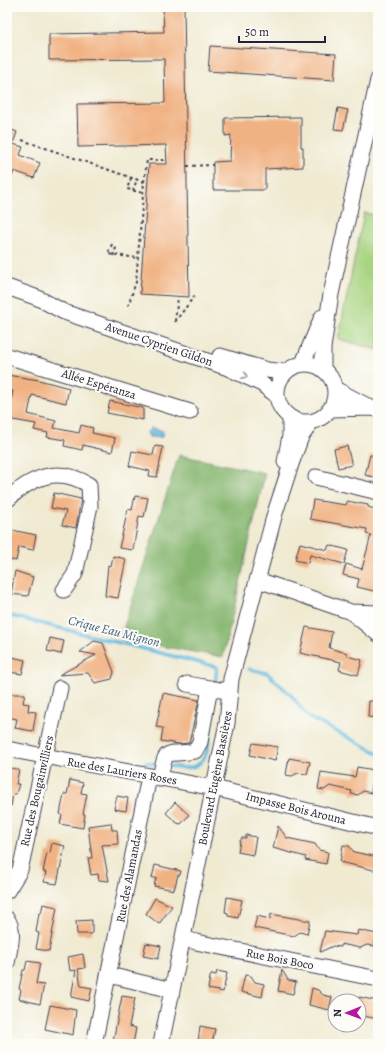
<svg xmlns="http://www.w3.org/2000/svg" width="385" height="1051" font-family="Alegreya,serif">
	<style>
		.green { fill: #a8d481; stroke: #657b5e }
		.forest { fill: #86b66f; stroke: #546c55 }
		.water { fill: #64bbe1; stroke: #436e8e }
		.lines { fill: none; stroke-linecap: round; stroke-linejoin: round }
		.stream { stroke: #64bbe1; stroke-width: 3.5 }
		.building { fill: #f1b283 }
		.minor-casing { stroke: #414052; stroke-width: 17 }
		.path { stroke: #414052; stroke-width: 2; stroke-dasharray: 3 3; stroke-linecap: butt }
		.minor { stroke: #fff; stroke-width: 15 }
		.oneway { stroke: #9c9ca7 }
		.labels { text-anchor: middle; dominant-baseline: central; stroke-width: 4; stroke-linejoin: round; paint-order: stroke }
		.street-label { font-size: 12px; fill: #22223b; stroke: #fdfcf7 }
		.water-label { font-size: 13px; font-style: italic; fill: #3c5f7d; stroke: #fdfcf7 }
	</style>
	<rect width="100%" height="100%" fill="#fdfcf7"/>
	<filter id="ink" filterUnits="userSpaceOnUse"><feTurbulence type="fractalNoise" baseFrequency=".025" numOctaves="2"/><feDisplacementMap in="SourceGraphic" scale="8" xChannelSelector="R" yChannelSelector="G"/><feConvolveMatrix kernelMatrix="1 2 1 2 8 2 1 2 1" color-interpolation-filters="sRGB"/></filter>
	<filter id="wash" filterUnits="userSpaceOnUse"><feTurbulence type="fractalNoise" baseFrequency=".012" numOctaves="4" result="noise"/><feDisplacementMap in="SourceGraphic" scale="16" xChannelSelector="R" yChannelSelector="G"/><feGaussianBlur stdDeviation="0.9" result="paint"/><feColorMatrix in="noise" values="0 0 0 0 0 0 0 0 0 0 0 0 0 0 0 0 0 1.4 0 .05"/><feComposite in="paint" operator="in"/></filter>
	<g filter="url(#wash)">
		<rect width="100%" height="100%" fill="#f0ead1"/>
		<path class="green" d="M364,213l14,2v135l-40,-11z"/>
		<path class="forest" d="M179,455l86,18 -42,184 -103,-18z"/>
		<path class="water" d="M151,428l12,3 -1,6h-13l-2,-5z"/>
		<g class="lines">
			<path class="stream" d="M7,615l210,52 -2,17
				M249,669l18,4 24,22 17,22 70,36
				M145,762l13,3
				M167,766c7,1 18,3 25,1 19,-5 17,-31 19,-47"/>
		</g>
		<g id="blocks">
			<path class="building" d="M163,7h21l5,290 -49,-3 9,-130h18l-1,-19 -88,2 -1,-43 88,-1 -1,-44 -115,1v-26l115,-2z
				M210,46l126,8 -2,26 -126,-9z
				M338,108l10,2 -5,20 -9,-1z
				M301,117v30h2v20l-38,2v21h-52v-28l17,-1 1,-26 -6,1v-18z
				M7,128l10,4 -4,12 10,3 -3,8 20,8 -6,15 -20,-7 -6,17z
				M7,375l32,5 30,8 -3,15 -34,-8 -4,19 28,7 -2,7 25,5 2,-8 12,3 -1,5 23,5 -3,14 -29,-7 -1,5 -18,-4 1,-6 -18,-3 1,-4 -14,-3 2,-6 -29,-5 6,-28 -6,-2z
				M110,401l33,7v12l-36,-7z
				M155,446l8,1 -6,30 -8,-1 1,-5 -21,-5 3,-15 21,4z
				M347,446l5,19 -14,3 -4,-19z
				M370,455l8,1v22l-13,-3z
				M54,493l27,6 -5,29 -14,-3 4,-14 -15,-3z
				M135,496l13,2 -4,19 -5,-1 -6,34 -14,-2 9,-39 4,1z
				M313,500l33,5 1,-4 21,4v2l10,3v82l-21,-5 2,-8 -16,-4 3,-11 16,5 9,-34 -5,-1 1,-5 -57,-10z
				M7,529l29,6 -3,15 -14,-3 -3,14 -9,-2z
				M300,543l27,7 2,-5 19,5 -4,14 -34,-9 -2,8 -13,-3z
				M113,556l13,3 -8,39 -13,-2 3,-31 3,1z
				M15,571l18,6 -5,19 -17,-2z
				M306,627l26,5 -3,16 18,5v3l15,4 -4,15 -19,-5 2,-8 -41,-9z
				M50,638l14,3 -3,13 -14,-3z
				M94,641l9,2 11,29 -2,7 -17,4 -7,-10 -29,2 37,-20 -16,-3z
				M12,657l13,3 -3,14 -13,-2z
				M163,693l36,7 -10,43 -10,1 -18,-3 2,-13 -7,-1z
				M7,694h18l-2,9 6,1 -1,7 8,1 -3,19 -18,-3 2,-9 -10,-2z
				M369,701h9v17l-10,-1z
				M253,743l25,4 -3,14 -25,-6z
				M289,758l21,4 -3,12 -9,-1 -6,3 -6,-1z
				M7,767l12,3 -3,14h3l-3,10h-3l-2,12h-4z
				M357,767l17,3 -3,23 -8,-2 -5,4 -7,-1 1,-3 -22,-5 -6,4 -6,-1 3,-17 34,5z
				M70,780l13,3 -2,10 6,1 -4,20h2l-2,14 -23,-4 2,-9 -2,-1 4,-20h3z
				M117,796l11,2 -2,13 -12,-2z
				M175,802l14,13 -8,9 -4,-1 -11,-10z
				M111,823l1,7h5l1,14 -16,1 7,36 -10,-1 -1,-6 -7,1 -3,-17h4l-4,-32z
				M278,826l9,12 28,6 4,6 9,2 -2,12 -21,-4 1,-3 -33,-9z
				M246,835l10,2 -3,18 -15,-3 2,-11 2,-3h4z
				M52,843l13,3 -8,38 -13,-2 2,-10h-3l4,-20 3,1z
				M343,845l6,1 5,6 24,5v14l-38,-9z
				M155,865l26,6 -1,4h-2l-4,15 -20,-4 2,-8h-4z
				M227,897l15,3 -4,18 -10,-2v-3l-3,-1z
				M155,898l17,8 -13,18 -13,-10z
				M43,904l14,3 -8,44 -13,-2 3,-16 -3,-1 3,-19h2z
				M271,914l39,7 -3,13 -7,-2 -6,4 -40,-8 3,-12 13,3z
				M92,920v14h-15l-1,-13z
				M358,930l19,4 -3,12 -7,-1 -7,3 -19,-4v3l-8,-1 -13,6 5,-21 32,4z
				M146,943l15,3 -3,13 -15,-3z
				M83,954l2,14 -7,1 3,17 11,2 -3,13 -18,-4 5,-27 -6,1 -2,-14z
				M27,961l13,2 -4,21 8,1 -4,19 -21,-5 2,-9 -2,-1 4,-19h2z
				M282,970l6,10 8,2 -3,12 -15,-3z
				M217,971l10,2 -4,19 -15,-3 2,-12 2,-3 4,1z
				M245,975l6,1 4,6 9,2 -2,13 -21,-5z
				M312,988l6,2 5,5 9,2 -3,13 -20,-5z
				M122,996l13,2 -6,28 7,2 -3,16 -20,-3z
				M359,997l19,4v18l-19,-4z
				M50,1005l26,5 -3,25 -28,-6z
				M200,1026l15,3 -3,15h-11l-3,-2z"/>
		</g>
	</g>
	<g filter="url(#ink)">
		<use href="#blocks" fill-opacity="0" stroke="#414052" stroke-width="1"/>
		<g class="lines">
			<defs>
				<path id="minor" d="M7,287l31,11 26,14 164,56 34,16 15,12
					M7,356l183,56
					M220,356l47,14 18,2
					M303,363l19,-46
					M277 393a29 29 0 1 1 58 0a29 29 0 1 1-58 0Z
					M323,369v-21l8,-54 47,-214
					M335,389l36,19
					M331,409l40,-1 7,1
					M285,462l5,-26v-19
					M316,477l62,15
					M7,500c24,-23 51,-35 82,-15l1,21 -15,68 -11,16
					M258,580l93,32 27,1
					M351,612l27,22
					M187,684l23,4
					M7,749l207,39 164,40
					M160,779c6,-35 6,-22 35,-28l5,-9 10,-54 20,4
					M7,891l13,-21 40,-182
					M7,919c9,12 2,31 0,44
					M183,938l13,4 182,37
					M109,975l63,15
					M94,1044l55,-267
					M161,1044l66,-321 4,-44 44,-166 16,-49 10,-27 10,-15"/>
			</defs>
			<use href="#minor" class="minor-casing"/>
			<path class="path" d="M22,140l122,42 -8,100 -8,24
				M187,166l26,-1
				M131,178l-4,11 16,4
				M144,182l3,-22h20
				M133,191l4,-12
				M112,244l-4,10 30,4
				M113,256l4,-11
				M175,321l3,-24
				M175,322l20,-27"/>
			<use href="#minor" class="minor"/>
		</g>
		<defs><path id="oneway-chevron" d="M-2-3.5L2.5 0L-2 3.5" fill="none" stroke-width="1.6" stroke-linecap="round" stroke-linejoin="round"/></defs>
		<use class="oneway" href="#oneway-chevron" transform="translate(245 376) rotate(26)"/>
	</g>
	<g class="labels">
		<g class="street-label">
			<text transform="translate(159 344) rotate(19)">Avenue Cyprien Gildon</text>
			<text transform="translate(99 384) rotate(17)">Allée Espéranza</text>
			<text transform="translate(122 771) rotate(10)">Rue des Lauriers Roses</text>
			<text transform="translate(215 778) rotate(-79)">Boulevard Eugène Bassières</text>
			<text transform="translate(37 791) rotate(-77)">Rue des Bougainvilliers</text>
			<text transform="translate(296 808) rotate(14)">Impasse Bois Arouna</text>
			<text transform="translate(129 876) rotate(-79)">Rue des Alamandas</text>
			<text transform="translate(280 959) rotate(11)">Rue Bois Boco</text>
		</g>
		<g class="water-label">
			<text transform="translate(114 631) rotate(14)">Crique Eau Mignon</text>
		</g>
	</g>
	<rect width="385" height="1051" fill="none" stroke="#fdfcf7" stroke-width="24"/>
	<g transform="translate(347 1013) rotate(269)"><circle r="19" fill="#fdfcf7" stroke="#a5a5ac"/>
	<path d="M0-3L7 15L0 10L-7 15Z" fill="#b5179e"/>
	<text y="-6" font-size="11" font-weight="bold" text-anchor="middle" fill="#22223b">N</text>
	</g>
	<path d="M239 36v6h86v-6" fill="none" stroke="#22223b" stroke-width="2"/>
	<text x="245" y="36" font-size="12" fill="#22223b" stroke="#fdfcf7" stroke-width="3" paint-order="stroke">50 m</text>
</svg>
